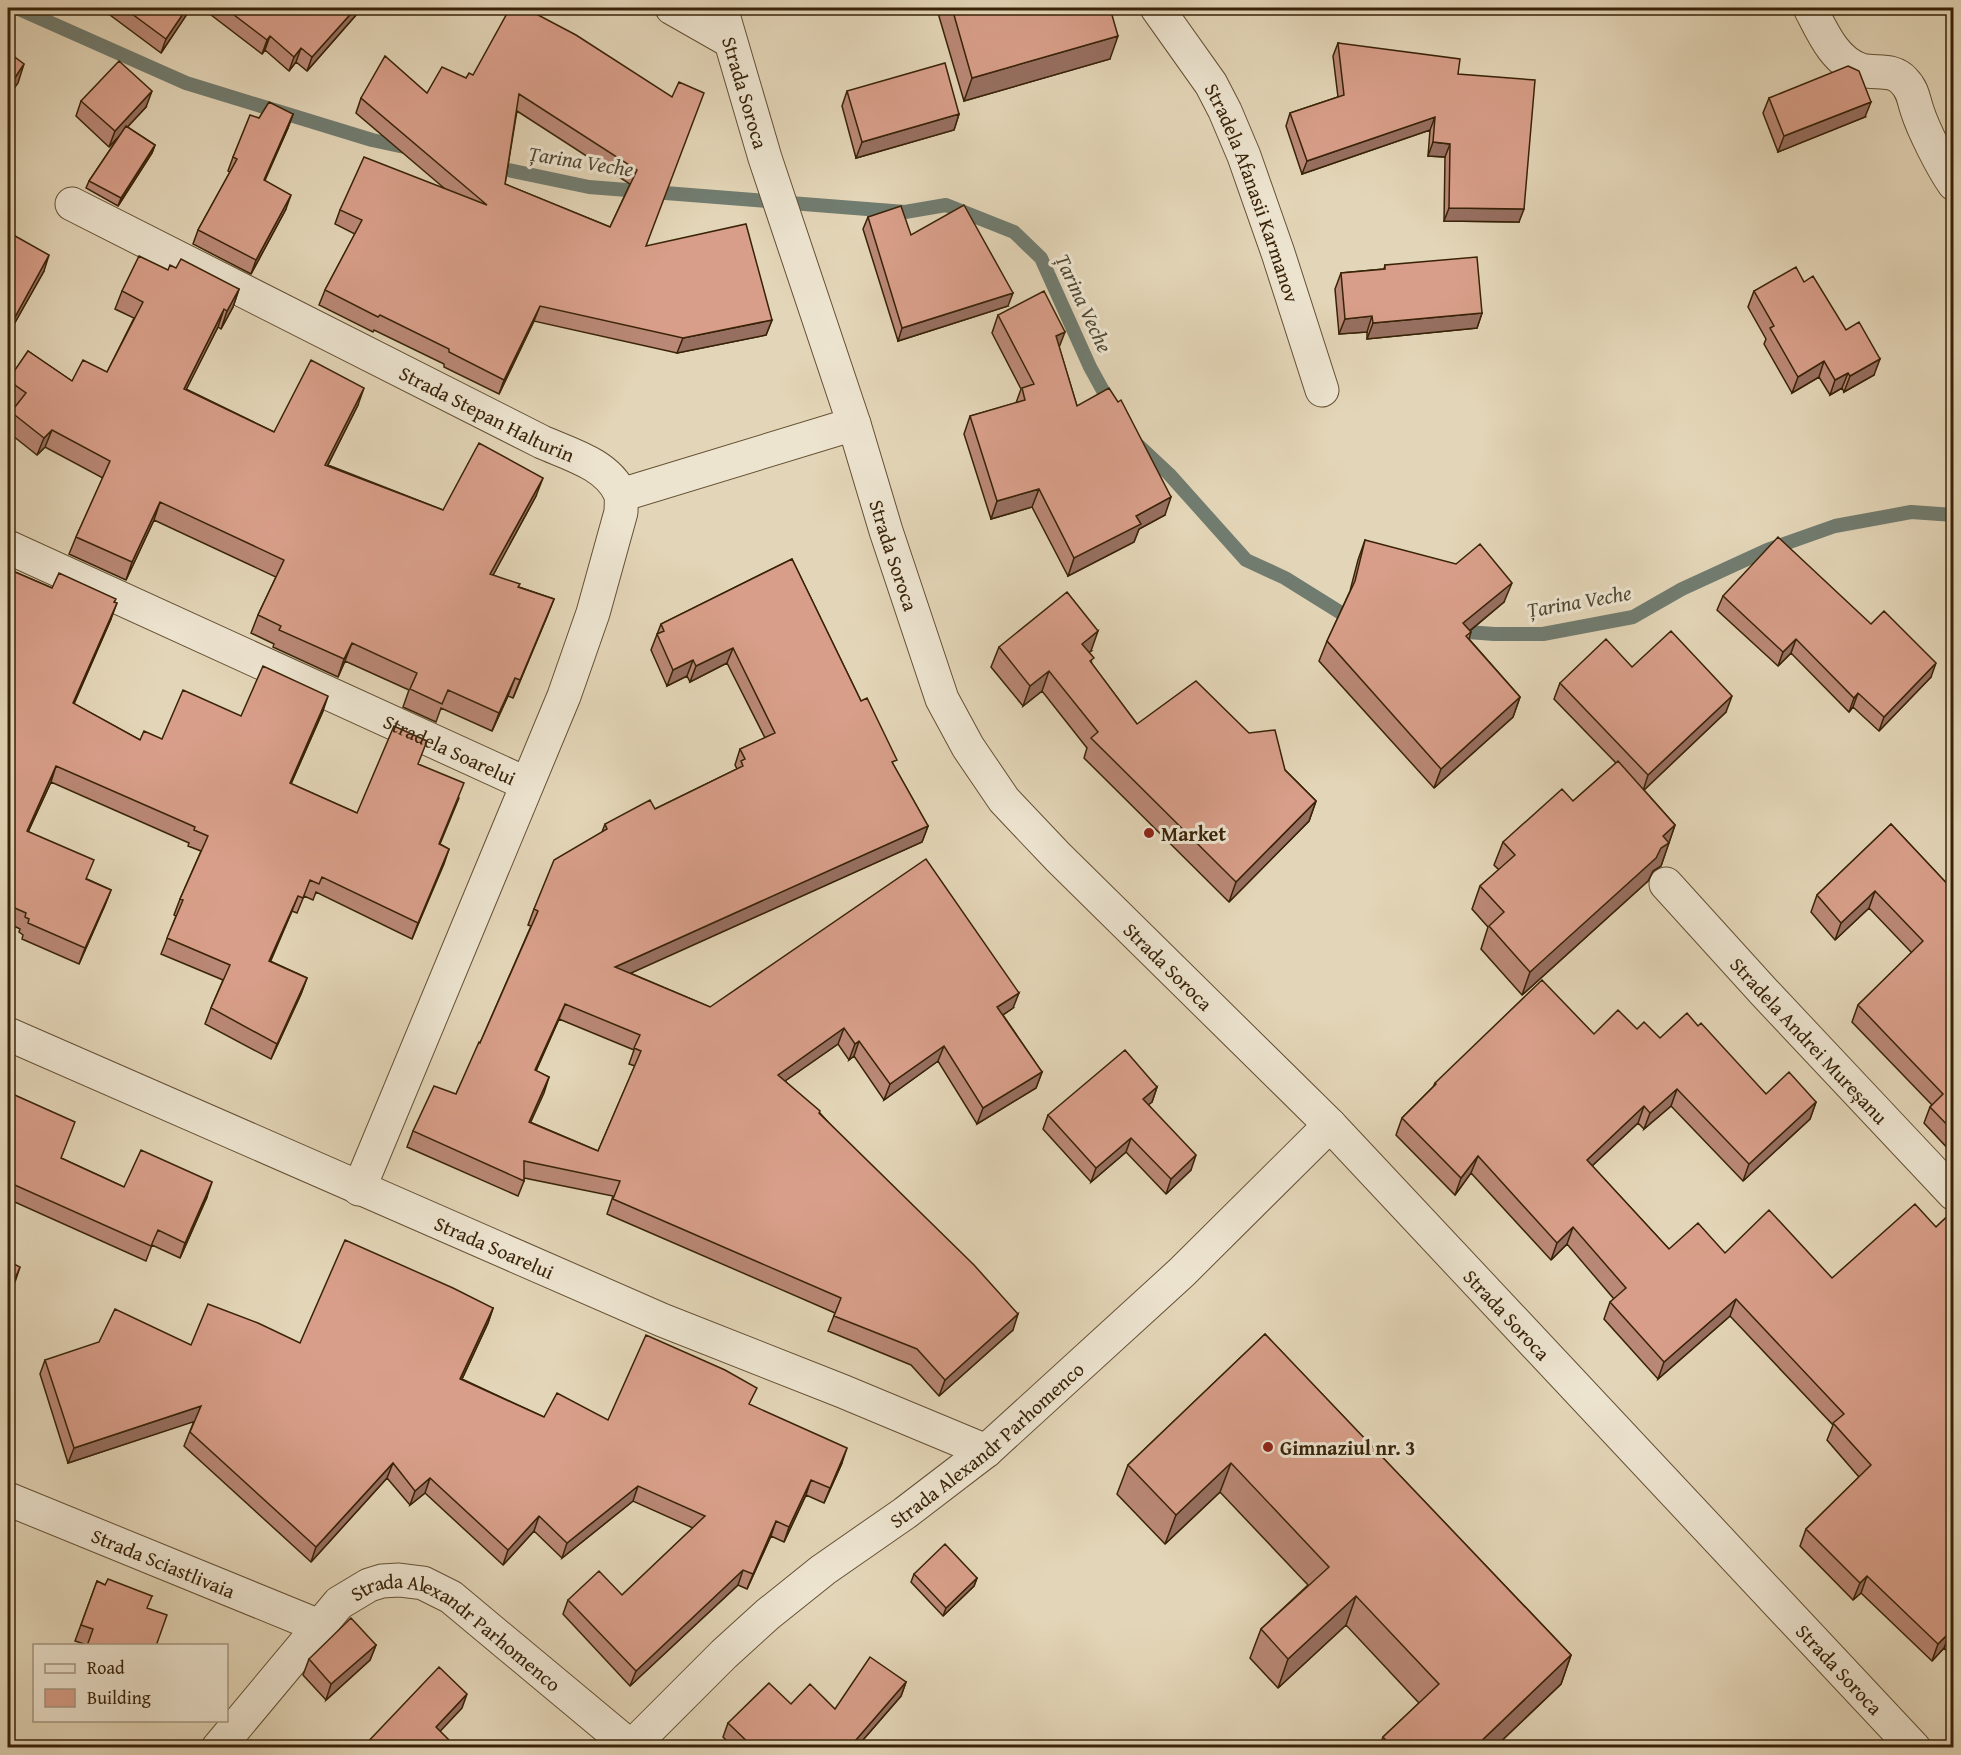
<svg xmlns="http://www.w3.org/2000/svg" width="1961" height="1755" font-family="'Gentium Book Plus',serif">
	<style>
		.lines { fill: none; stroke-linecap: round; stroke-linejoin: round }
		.stream { stroke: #717c70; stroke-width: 14 }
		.minor-casing { stroke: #645034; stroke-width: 35 }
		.tertiary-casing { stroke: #645034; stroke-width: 35 }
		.minor { stroke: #ede4d0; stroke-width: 33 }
		.tertiary { stroke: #ede4d0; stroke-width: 33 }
		.wall { fill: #ba8876; stroke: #392308; stroke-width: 1.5; fill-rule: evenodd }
		.shaded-wall { fill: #976f60; stroke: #392308; stroke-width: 1.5 }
		.building { fill: #d89e89; stroke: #392308; stroke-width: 1.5; fill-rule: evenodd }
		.poi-dot { fill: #8f2418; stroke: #ede4d0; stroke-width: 2 }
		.labels { text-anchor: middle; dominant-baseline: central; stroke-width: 6; stroke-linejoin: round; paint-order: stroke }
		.street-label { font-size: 20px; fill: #392308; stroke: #ede4d0 }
		.poi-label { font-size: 20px; font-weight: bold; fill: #392308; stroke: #ede4d0; text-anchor: start }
		.water-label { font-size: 21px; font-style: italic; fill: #504833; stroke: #ede4d0 }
	</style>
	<rect width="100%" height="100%" fill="#e3d5b7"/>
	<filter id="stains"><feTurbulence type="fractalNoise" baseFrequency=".00333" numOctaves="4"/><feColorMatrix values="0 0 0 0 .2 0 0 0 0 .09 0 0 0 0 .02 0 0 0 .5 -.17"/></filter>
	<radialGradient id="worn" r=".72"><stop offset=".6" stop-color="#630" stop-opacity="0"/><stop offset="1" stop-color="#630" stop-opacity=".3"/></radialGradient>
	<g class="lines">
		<path class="stream" d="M17,8l169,75 186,57 37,8
			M489,166l100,21 316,25 41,-7 68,27 27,26 49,109 22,40
			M1138,445l31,29 77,86 39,18 61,38 10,3
			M1455,631l39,3h49l90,-17 49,-28 85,-39 68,-24 76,-14 43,3"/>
		<defs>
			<g id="minor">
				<path d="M672,8l58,33"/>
				<path id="s1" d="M1157,8l54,76 14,27 19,45 34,97 44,137"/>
				<path d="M1810,8c12,23 24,53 51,62 15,4 32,-2 43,11 9,9 9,17 13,29 6,19 25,57 37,74"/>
				<path id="s2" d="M72,204l470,238c27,12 65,22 78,51 2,5 1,13 1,19l-28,101 -29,83 -205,493"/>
				<path d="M621,495l233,-71"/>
				<path id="s3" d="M8,547l519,237"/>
				<path id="s4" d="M1666,884l98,108 190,202"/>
				<path id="s5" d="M8,1034l654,286 180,71 144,60"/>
				<path id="s6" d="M8,1499l311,127"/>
				<path id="s7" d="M218,1748l121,-145 30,-18 13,-4 17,-1 24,3 28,14 180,150 93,-93 44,-40 55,-44 82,-57 81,-62 196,-179 148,-147"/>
			</g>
			<g id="tertiary">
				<path id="s8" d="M721,8l44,150 89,266 32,107 56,168 26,48 36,53 54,57 272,268 584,623"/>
			</g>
		</defs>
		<use href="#minor" class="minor-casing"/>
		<use href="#tertiary" class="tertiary-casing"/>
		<use href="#minor" class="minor"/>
		<use href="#tertiary" class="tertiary"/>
	</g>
	<path class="wall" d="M113,8h78l-30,45 -51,-38z
		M202,8h157l-3,7 -49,56 -11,-9 -7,9 -24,-21 -3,4z
		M940,8h170v51l-146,42 -26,-88z
		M1338,43l120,31 61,148 -75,-1 1,-64 -17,-1 2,-26 -128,44 -16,-48 4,-13 48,-16 -5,-41z
		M473,75l199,22 -26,149 126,74 -6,15 -89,18 -143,-32 -35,73 -55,-27v-3l-70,-34 -1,2 -54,-27 6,-15 30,-56 -20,-10 5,-14 104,-22 -88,-75 5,-15 66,-5zM517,111l113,73 -20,43 -105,-43z
		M847,91l112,23 -5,16 -98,28 -14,-52z
		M1769,98l96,19 -87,35 -15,-39z
		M81,101l65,6 -19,20 28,18 -3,8 -34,53 -32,-18 3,-7 31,-46 -11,12 -33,-31z
		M293,114l-5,14 -24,53 22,28 -35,65 -58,-30 5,-14 32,-58 -2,-1 5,-14 26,-39z
		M868,217l43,18 97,71 -110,35 -35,-112z
		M8,232l36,39 -35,62 -1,-1z
		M1385,265l97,48 -5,15 -110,11v-7l-28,2 -4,-45 6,-16 43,-4z
		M176,268l63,21 -6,18 -12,22 -3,-2 -32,62 88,43 84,-27 -30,60 115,45 93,-14 -43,79 26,12 35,12 -41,99 -5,-2 -16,35 -51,-23 -5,14 -33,-15 6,-17 -64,-29 -7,16 -65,-30 1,-3 -23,-11 7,-18 18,-38 -122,-57 -28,60 -57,-26 7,-17 27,-59 -58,-31 -8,8 -29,-23v-10l3,-10 4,-5 -7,-5v-21l20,-30 44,30 35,-9 27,-54 -19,-9 7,-18 46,-21z
		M1804,282l70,93 -30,17 -2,-4 -12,7 -11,-18 -27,16 -28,-49 2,-5 -18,-32 6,-16z
		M998,315l61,32 18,59 88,109 -26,14 -5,13 -66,34 -36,-69 -41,12 -27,-85 6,-18 46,-13 5,-14 -29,-56z
		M1365,540l139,62 -34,29 1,1 -2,7 51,58 -7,20 -79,71 -115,-127 8,-20 23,-50 8,-31z
		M792,559l69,142 33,65 34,60 -6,16 -292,131 80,34 303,1 -10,7 39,57 -6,16 -59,36 -39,-63 -54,39 -30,-44 -5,4 -11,-16 -53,37 35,32 193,217 -74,66 -28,-31 -83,-34 7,-18 -228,-99 6,-18 -89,-18v3l-6,15 -111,-49 6,-16 43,-37 24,-51 51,-117 -3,-1 6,-16 68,-77 3,-8 50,-15 82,-40 -2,-4 5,-16 25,-11 -38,-75 -37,19 -3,-6 -20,10 -16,-36 10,-26zM559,1019l75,31 -5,14 6,2 -37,85 -68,-29 19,-45 -13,-6z
		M8,569l44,19 63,14 -4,17 -37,85 66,36 22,-1 79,-23 82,-5 -32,73 66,29 61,-49 41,34 -19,46 9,5 -37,90 -96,-47 -3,8 -9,-4 -7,17 -5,-2 -22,50 37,17 -6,16 -30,65 -66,-35 6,-16 12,-28 -62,-26 15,-38 -2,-1 6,-16 21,-48 -13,-5 1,-3 -138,-61 -23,50 59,47 24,11 -6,15 -26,59 -57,-25 1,-4 -4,-3 1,-3 -12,-6z
		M1723,596l148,28 60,53 -52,54 -26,-24 -4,5 -58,-59 -13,13 -61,-56z
		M999,647l92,4 -2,1 3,12 45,60 148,46 31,31 -7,20 -80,81 -145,-144 3,-10 -45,-57 -19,15 -32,-39z
		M1632,667l94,45 -82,78 31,35 -14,41 -8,5 -5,10 -126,114 -41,-46 7,-22 -16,-18 8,-23 19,-16 -5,-5 9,-23 70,-41 43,-38 -62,-64 6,-16z
		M1891,824l62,66v264l-29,-31 6,-16 2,-2 -80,-83 6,-17 54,-52 -43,-45 -34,32 -24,-28 6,-17z
		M1698,1026l68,68 50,8 -6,17 -67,62 -72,-75 -27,23 -6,-6 -46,43 77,83 56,4 107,25 104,-51 17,-16v447l-9,-10 -12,13 -71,-68 -8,7 -53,-54 6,-17 53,-52 -32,-37 6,-15 -103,-109 -72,63 -54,-60 6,-17 4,-3 -47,-55 -16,16 -80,-87 -16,22 -59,-60 6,-17 31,-31 2,-4 159,-49 43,-5 23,9z
		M1157,1087l-5,15 -4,2 43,66 -25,24 -40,-42 -35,30 -48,-53 5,-14z
		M8,1092l53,66 63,29 83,10 -27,61 -28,-13 -6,16 -138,-62z
		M493,1308l-5,15 -26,56 82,38 64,3 142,-15 92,58 -18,40 -18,-8 -22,47 -13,-6 -24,53 -9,-4 -108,101 -67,-72 5,-14 54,-5 71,-67 -60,-27 -71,57 -28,-27 -31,34 -78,-72 -15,12 -23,-27 -76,84 -127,-116 10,-25 -126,42 -28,-89 5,-14 146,-15 109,-2z
		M1265,1334l306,321 -10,29 -67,64h-115l4,-11 36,-34 -73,-78 -68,63 -28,-30 11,-29 47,-44 -88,-93 -55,52 -48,-50 11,-29z
		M914,1574l63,4 -3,8 -31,30 -32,-34z
		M97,1581l8,4 47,11 -65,49 -12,-4z
		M376,1645l-6,15 -44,40 -23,-25 6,-16z
		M906,1682l-5,14 -45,52h-122l-11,-11 5,-14 107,-14z"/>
	<path class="shaded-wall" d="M187,8h4l-30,45 5,-14z
		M356,8h3l-3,7 -49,56 5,-14z
		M270,36l-5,14 -3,4 5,-14z
		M1118,36l-8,23 -146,42 8,-23z
		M301,48l-5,14 -7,9 5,-14z
		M24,64l-6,19 -10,14v-9z
		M152,91l-6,16 -37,40 6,-16z
		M1871,102l-6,15 -87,35 6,-16z
		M293,114l-5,14 -29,66 5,-14z
		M959,114l-5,16 -98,28 6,-16z
		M1435,117l-5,13 -128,44 5,-13z
		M1433,142l17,2 -5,13 -17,-1z
		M155,145l-3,8 -34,53 3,-8z
		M291,195l-5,14 -35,65 5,-14z
		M1449,208l75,1 -5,13 -75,-1z
		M49,255l-5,16 -35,62 6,-16z
		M239,289l-6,18 -12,22 6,-18z
		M1013,293l-5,13 -110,35 4,-13z
		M540,306l-6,15 -35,73 5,-14z
		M224,309l-6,18 -40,79 6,-17z
		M1482,313l-5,15 -110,11 6,-16z
		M1372,316l-5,16 -28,2 6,-15z
		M772,320l-6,15 -89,18 6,-15z
		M1065,332l-7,18 -2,-14z
		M1880,359l-6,16 -30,17 6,-16z
		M1824,361l-5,16 -27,16 6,-16z
		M1848,373l-6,15 -12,7 5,-15z
		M364,388l-6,17 -39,77 6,-17z
		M52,430l-7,17 -8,8 7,-17z
		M543,478l-7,18 -52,96 6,-18z
		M1039,489l-7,18 -41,12 6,-18z
		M1171,497l-6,18 -26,14 -5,13 -66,34 6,-18 62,-42z
		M160,502l-6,18 -28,60 6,-18z
		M1512,583l-8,19 -48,40 7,-19z
		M554,599l-7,18 -34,81 7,-18z
		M117,603l-6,16 -44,100 6,-16z
		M1098,631l-7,20 -16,12 7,-19z
		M1796,639l-5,14 -13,13 5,-14z
		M352,643l-7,18 -7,16 6,-18z
		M733,648l-6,15 -37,19 6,-16z
		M693,660l-6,16 -20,10 6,-16z
		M1936,663l-5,14 -52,54 5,-14z
		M1049,671l-7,20 -19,15 7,-20z
		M515,678l-7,18 -16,35 7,-18z
		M1858,693l-5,14 -4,5 5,-14z
		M328,696l-5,15 -39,88 6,-16z
		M1732,696l-6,16 -83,79 5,-16z
		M1520,697l-7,20 -79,71 7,-19z
		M56,766l-5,16 -30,65 6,-16z
		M1316,801l-7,20 -80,81 7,-20z
		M1675,825l-14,41 -8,5 -5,10 -126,114 8,-23 133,-136z
		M928,826l-6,16 -313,141 6,-16z
		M449,849l-5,15 -32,75 6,-16z
		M111,890l-6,15 -26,59 6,-16z
		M1875,891l-6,17 -34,32 6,-17z
		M298,896l-6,15 -28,66 5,-16z
		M307,978l-6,16 -30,65 6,-15z
		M1019,993l-6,15 -22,15 6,-16z
		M565,1004l-6,15 -30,67 6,-16z
		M844,1028l-6,16 -66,46 6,-15z
		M859,1041l-5,15 -5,4 6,-16z
		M944,1046l-6,15 -54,39 6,-16z
		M1042,1072l-6,16 -59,36 6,-16z
		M549,1077l-5,16 -20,44 5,-15z
		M1157,1087l-5,15 -14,11 5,-14z
		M1677,1089l-6,17 -27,23 6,-16z
		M1816,1102l-6,17 -67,62 6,-17z
		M1644,1106l-6,17 -58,54 7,-17z
		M1131,1138l-5,14 -35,30 5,-14z
		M1196,1155l-5,15 -25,24 5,-15z
		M1478,1156l-7,17 -16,22 6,-17z
		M212,1182l-5,15 -27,61 5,-15z
		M1573,1227l-6,17 -16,16 6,-17z
		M20,1267l-5,15 -7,16v-3z
		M1736,1299l-6,17 -72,63 6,-17z
		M493,1308l-5,15 -33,71 5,-15z
		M1018,1314l-5,16 -74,66 6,-16z
		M201,1406l-5,15 -128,42 6,-15z
		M847,1448l-5,15 -18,40 6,-15z
		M393,1463l-6,15 -76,84 5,-15z
		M1231,1463l-11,29 -55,52 11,-29z
		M430,1478l-5,15 -15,12 5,-14z
		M811,1480l-5,15 -22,47 5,-15z
		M638,1486l-5,15 -71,57 5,-15z
		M539,1516l-5,15 -31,34 5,-15z
		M776,1521l-5,15 -24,53 6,-15z
		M743,1570l-5,15 -108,101 6,-15z
		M1867,1576l-6,17 -8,7 7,-17z
		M977,1578l-3,8 -31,30 3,-8z
		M1356,1596l-10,29 -68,63 10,-29z
		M1951,1631l-7,17 -12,13 6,-17z
		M376,1645l-6,15 -44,40 5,-16z
		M1571,1655l-10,29 -67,64h-20z
		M906,1682l-5,14 -45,52h-7z
		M467,1694l-5,14 -31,33 5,-14z"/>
	<path class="building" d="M124,8h63l-21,31z
		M225,8h131l-44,49 -11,-9 -7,9 -24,-21 -3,4z
		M510,8h15l51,27 96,62 7,-15 25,11 -58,153 100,-22 26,96 -89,18 -143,-32 -36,74 -55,-28v-3l-69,-34 -2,2 -53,-27 37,-70 -22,-10 24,-53 123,48 -126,-107 24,-42 42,37 15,-26 24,11 3,-5 4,2zM519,94l118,76 -27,57 -105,-43z
		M952,8h158l8,28 -146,42z
		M1338,43l122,16 -2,15 77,6 -11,129 -75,-1 1,-64 -17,-2 2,-25 -128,44 -17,-48 54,-18z
		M8,52l16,12 -16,24z
		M119,61l33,30 -37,40 -34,-30z
		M945,63l14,51 -97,28 -15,-51z
		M1848,66l11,5 12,31 -87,34 -15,-38z
		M269,102l24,12 -29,66 27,15 -35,65 -58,-30 39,-71 -4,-2 17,-42 9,3z
		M126,126l29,19 -34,53 -32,-17z
		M964,205l49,88 -111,35 -34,-111 33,-11 10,29z
		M8,232l41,23 -34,62 -7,-4z
		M139,256l29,14 2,-5 6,3 5,-9 58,30 -12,22 -3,-2 -40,80 90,43 37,-72 53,28 -39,77 118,45 36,-67 64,35 -53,96 30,10 -2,3 36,12 -34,81 -5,-2 -16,35 -51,-23 -6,14 -32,-15 7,-16 -65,-30 -8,16 -65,-29 2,-4 -23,-11 26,-55 -124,-58 -28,60 -56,-25 34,-76 -58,-31 -8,8 -33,-26 15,-19 -18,-13 20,-29 44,30 11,-21 24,12 36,-70 -21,-11z
		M1477,257l5,56 -109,10 -1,-7 -27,3 -4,-46 44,-4v-4z
		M1796,267l8,15 9,-6 33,54 13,-8 21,37 -30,17 -2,-3 -13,7 -11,-19 -26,16 -28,-49 4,-2 -20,-35z
		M1044,291l21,41 -9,4 21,70 32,-18 9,14 3,-2 50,97 -35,19 5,8 -67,34 -35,-69 -42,12 -27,-85 55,-16 -3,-12 12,-4 -36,-69z
		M1778,537l93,87 13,-13 52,52 -52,54 -26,-24 -4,5 -58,-59 -13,13 -60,-56z
		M1365,540l91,24 24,-20 32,39 -49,40 8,9 -5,4 54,61 -79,72 -114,-128 28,-60z
		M792,559l69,142 6,-3 30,62 -5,2 36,64 -313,141 95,40 216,-148 93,134 -22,14 45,65 -59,36 -39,-62 -54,38 -31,-43 -4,3 -11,-16 -66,47 42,36 -1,2 155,152 44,49 -73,66 -28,-31 -83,-33 7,-18 -228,-99 7,-18 -96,-20v20l-111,-50 21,-45 22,8 23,-52 1,1 58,-132 -4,-2 20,-49 53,-31 -2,-5 45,-24 5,9 88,-43 -2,-5 4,-2 -5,-10 35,-16 -42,-85 -37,18 -3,-6 -20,10 -16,-36 7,-3 -3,-7zM565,1004l75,31 -6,13 7,3 -43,100 -69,-29 20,-45 -14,-7z
		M8,569l44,19 7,-15 57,26 -2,3 3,1 -44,100 67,37 4,-9 18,8 21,-49 58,26 22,-50 65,30 -38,87 67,30 37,-87 33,15 -9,23 46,19 -25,61 10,5 -31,74 -96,-46 -3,7 -9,-4 -7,18 -5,-2 -29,65 38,17 -30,66 -66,-36 19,-43 -63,-27 16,-38 -3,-1 28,-63 -14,-6 1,-3 -139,-61 -29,65 67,29 -8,19 25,11 -26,58 -57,-25 1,-4 -4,-2 1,-4 -18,-8z
		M1067,592l31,39 -16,13 12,14 -4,3 47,63 59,-43 53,52 26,-3 10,40 31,31 -80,81 -145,-144 7,-6 -49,-61 -19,15 -31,-39z
		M1671,631l61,65 -84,79 -88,-92 46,-44 26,28z
		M1618,761l57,64 -12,11 6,7 -8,5 -5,10 -126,114 -41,-46 15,-14 -24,-26 35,-31 -12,-13 59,-53 11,12z
		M1891,824l62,66v241l-23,-24 13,-13 -85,-89 65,-64 -48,-50 -34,32 -24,-28z
		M1542,980l52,54 24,-24 19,19 7,-7 16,16 27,-25 11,13 3,-3 65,71 23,-22 27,30 -67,62 -72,-75 -27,24 -6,-7 -57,54 82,89 29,-26 27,30 44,-43 63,68 83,-74 21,23 17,-16v423l-2,-3 -13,13 -71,-68 -7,7 -54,-54 65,-64 -38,-42 11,-9 -108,-115 -72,63 -54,-60 16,-14 -53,-61 -16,16 -79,-87 -17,22 -59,-60 34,-34 -1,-1z
		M1125,1050l32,37 -14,12 53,56 -25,24 -40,-41 -35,30 -48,-53z
		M8,1092l67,30 -14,36 63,29 17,-37 71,32 -27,61 -27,-13 -7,16 -143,-64z
		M345,1240l108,48 40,20 -33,71 84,38 13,-24 51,27 38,-85 79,35 32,18 -8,16 98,44 -17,40 -19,-8 -22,47 -13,-6 -23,53 -10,-4 -107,101 -68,-71 31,-29 23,24 83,-79 -67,-30 -71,57 -28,-27 -31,34 -78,-72 -15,13 -22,-28 -77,84 -126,-115 11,-26 -127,42 -29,-88 54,-18 16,-33 76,36 17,-41 50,19 42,20z
		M8,1261l12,6 -12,28z
		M1265,1334l306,321 -97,93h-81l-10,-11 56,-53 -83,-88 -68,63 -27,-30 68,-62 -98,-104 -55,52 -48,-50z
		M945,1544l32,34 -31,30 -32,-34z
		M108,1579l44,17 -5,12 20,7 -11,31h-69l6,-17 -12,-4 16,-44 8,4z
		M351,1618l25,27 -45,39 -22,-25z
		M870,1657l36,25 -57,66h-95l-26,-25 41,-40 22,21 19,-20 25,25z
		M439,1667l28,27 -31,33 21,21h-95z"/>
	<g class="poi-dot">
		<circle cx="1149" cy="833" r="6"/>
		<circle cx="1268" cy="1447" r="6"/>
	</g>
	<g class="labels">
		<g class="street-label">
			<text stroke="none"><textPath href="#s8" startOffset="88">Strada Soroca</textPath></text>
			<text stroke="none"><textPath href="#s1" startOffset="210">Stradela Afanasii Karmanov</textPath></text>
			<text stroke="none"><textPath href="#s2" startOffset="465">Strada Stepan Halturin</textPath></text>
			<text stroke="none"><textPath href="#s8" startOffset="574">Strada Soroca</textPath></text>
			<text stroke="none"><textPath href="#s3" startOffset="486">Stradela Soarelui</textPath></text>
			<text stroke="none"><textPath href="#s8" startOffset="1078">Strada Soroca</textPath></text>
			<text stroke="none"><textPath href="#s4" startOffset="212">Stradela Andrei Mureșanu</textPath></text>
			<text stroke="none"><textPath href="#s5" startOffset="531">Strada Soarelui</textPath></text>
			<text stroke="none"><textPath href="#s8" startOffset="1564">Strada Soroca</textPath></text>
			<text stroke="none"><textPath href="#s7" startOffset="1012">Strada Alexandr Parhomenco</textPath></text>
			<text stroke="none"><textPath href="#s6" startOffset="168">Strada Sciastlivaia</textPath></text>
			<text stroke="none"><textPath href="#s7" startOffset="327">Strada Alexandr Parhomenco</textPath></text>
			<text stroke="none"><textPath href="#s8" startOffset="2050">Strada Soroca</textPath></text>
		</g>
		<g class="poi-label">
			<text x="1161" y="833">Market</text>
			<text x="1280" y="1447">Gimnaziul nr. 3</text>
		</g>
		<g class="water-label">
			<text transform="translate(581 161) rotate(9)">Țarina Veche</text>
			<text transform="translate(1084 303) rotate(65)">Țarina Veche</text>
			<text transform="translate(1579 601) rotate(-10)">Țarina Veche</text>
		</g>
	</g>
	<rect width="1961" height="1755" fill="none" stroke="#e3d5b7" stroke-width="30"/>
	<rect x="9" y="9" width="1943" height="1737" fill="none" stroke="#392308" stroke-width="3"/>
	<rect x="15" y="15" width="1931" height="1725" fill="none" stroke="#392308" stroke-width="1.5"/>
	<rect x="33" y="1644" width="195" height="78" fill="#ede4d0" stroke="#a59780" stroke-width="1.5"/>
	<rect x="45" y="1664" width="30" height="9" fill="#ede4d0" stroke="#a59780" stroke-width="1.5"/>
	<text x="87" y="1674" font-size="18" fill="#392308">Road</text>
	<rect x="45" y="1689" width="30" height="18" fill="#d89e89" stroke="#a59780" stroke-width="1.5"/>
	<text x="87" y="1704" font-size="18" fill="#392308">Building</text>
	<rect width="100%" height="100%" filter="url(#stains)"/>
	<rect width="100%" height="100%" fill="url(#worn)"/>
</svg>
